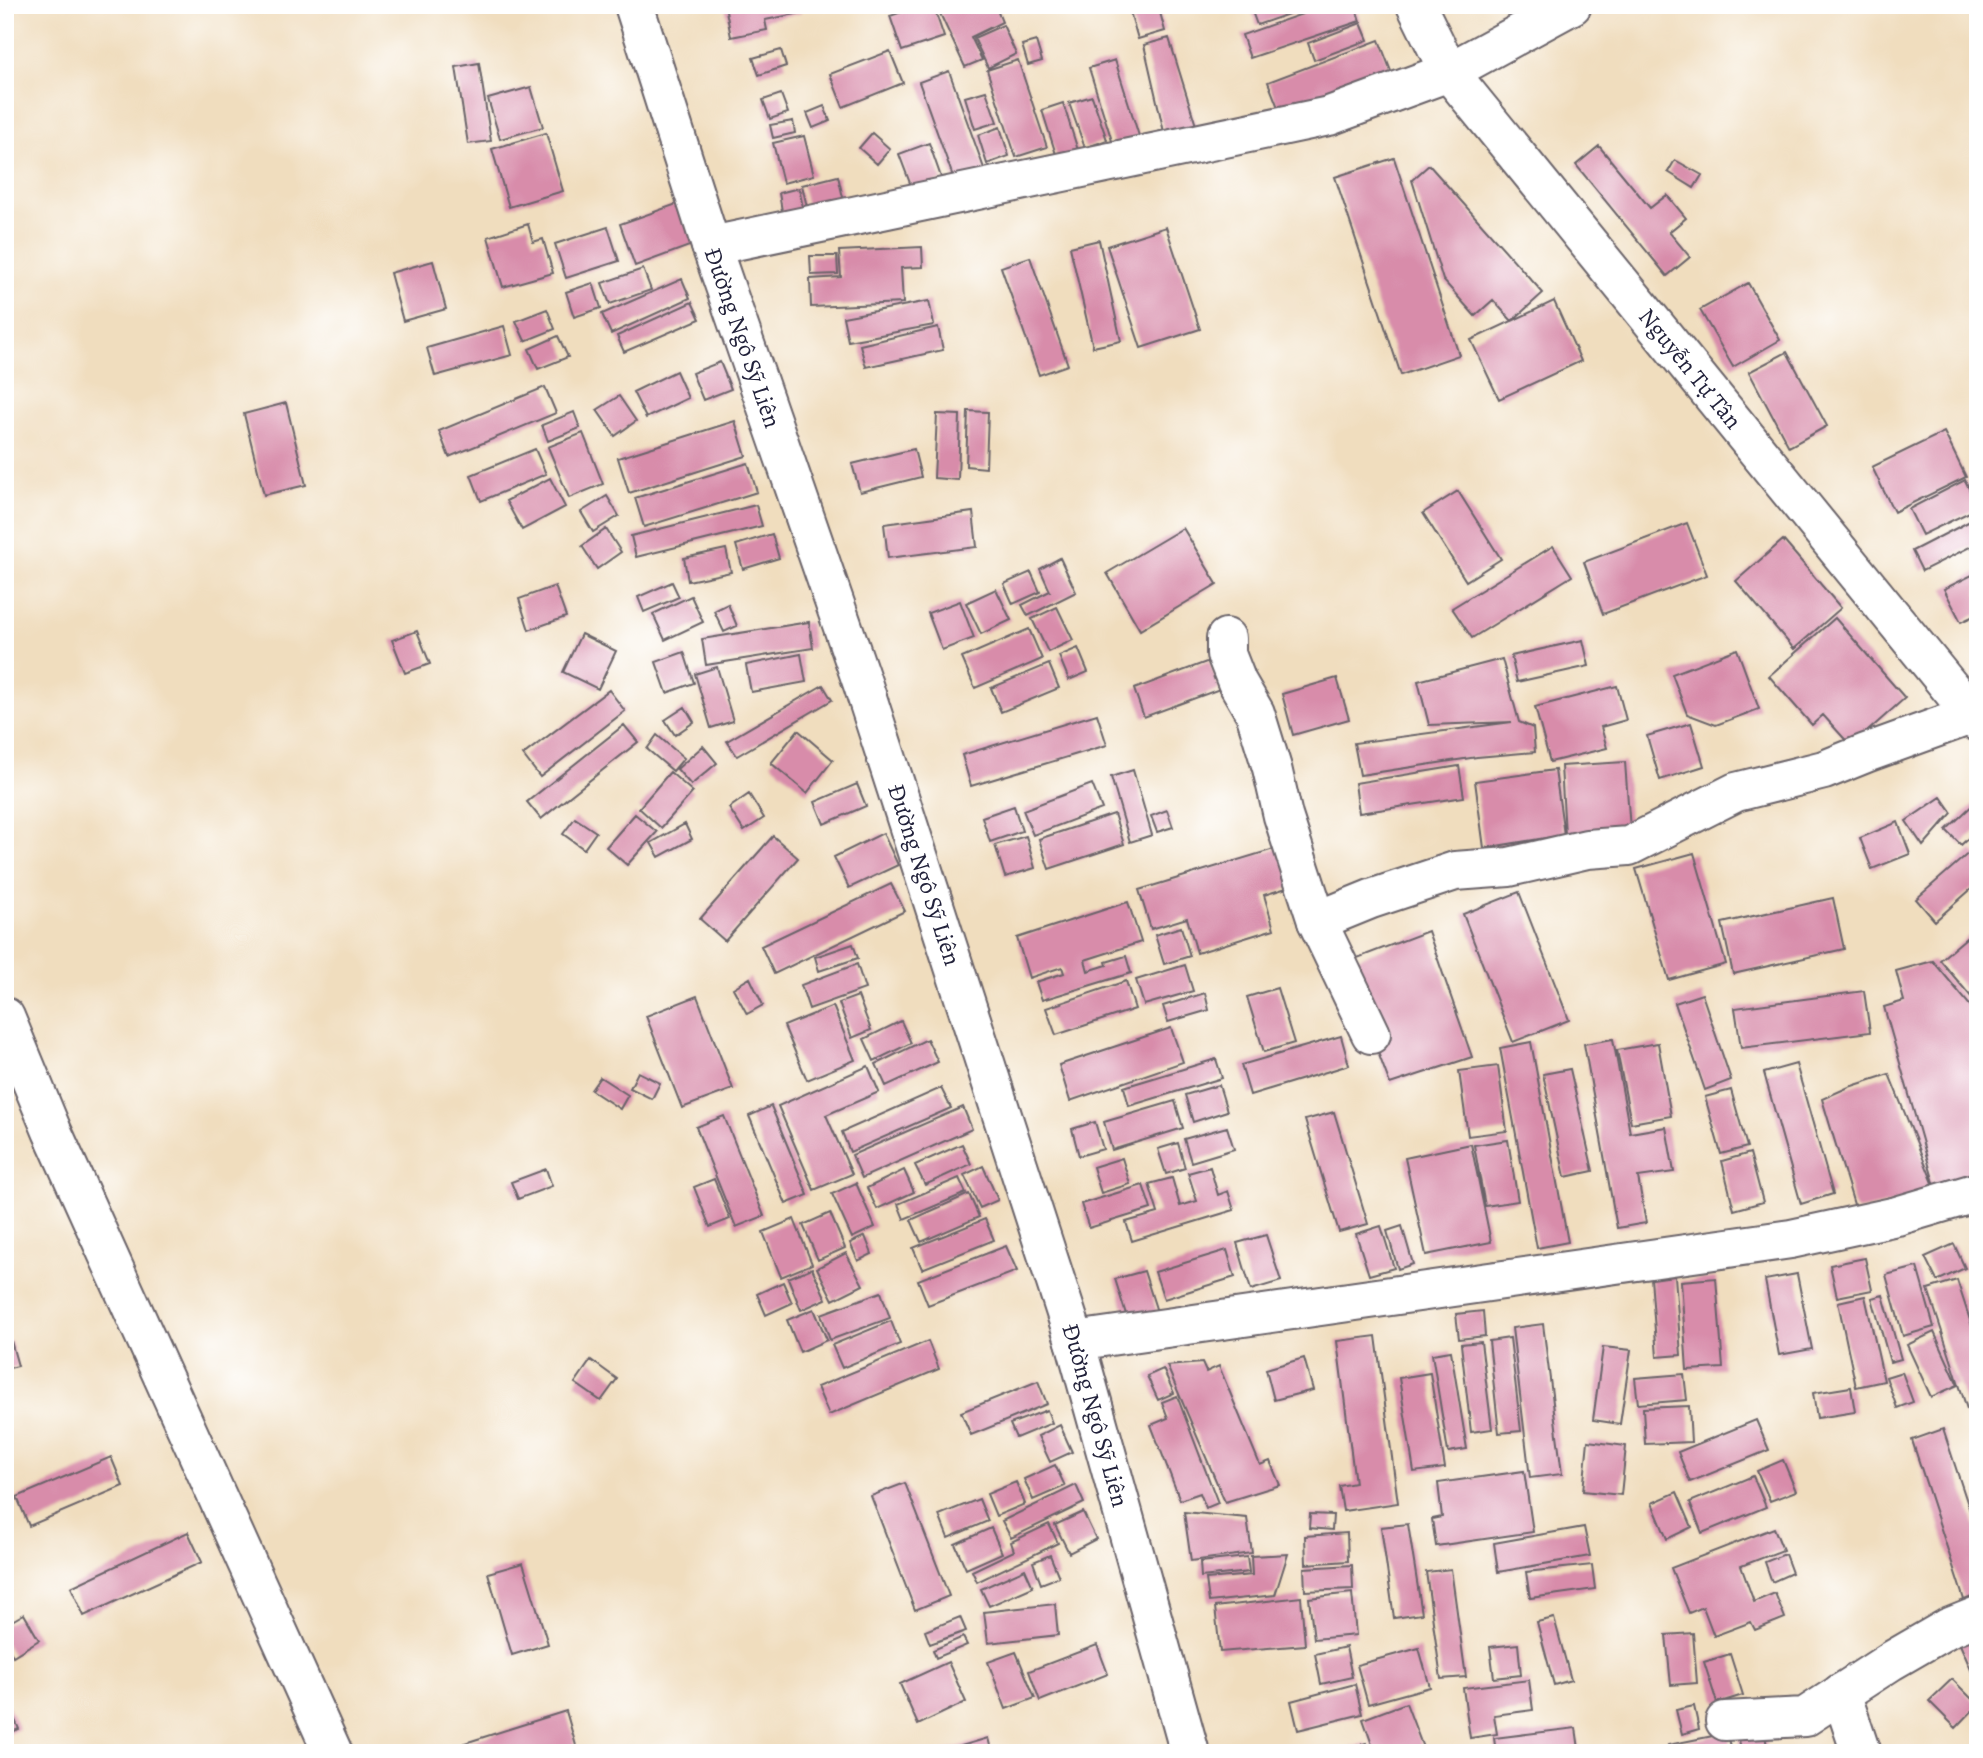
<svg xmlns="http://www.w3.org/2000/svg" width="1983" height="1758" font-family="Alegreya,serif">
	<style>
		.building { fill: #d88caa }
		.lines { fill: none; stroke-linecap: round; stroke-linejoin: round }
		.minor-casing { stroke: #6a6369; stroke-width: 42 }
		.minor { stroke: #fff; stroke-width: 38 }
		.labels { text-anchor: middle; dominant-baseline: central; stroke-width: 6; stroke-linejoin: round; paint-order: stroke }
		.street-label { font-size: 24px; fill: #22223b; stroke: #fff }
	</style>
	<rect width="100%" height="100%" fill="#fff"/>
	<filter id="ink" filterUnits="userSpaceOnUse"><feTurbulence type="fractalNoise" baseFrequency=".0143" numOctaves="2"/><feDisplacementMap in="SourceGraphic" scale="14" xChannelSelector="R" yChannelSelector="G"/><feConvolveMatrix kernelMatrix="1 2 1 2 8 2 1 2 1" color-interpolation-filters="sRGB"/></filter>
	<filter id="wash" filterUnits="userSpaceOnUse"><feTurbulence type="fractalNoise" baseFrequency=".00686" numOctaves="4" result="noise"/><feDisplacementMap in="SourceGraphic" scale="28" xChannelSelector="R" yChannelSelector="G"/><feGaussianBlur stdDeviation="1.57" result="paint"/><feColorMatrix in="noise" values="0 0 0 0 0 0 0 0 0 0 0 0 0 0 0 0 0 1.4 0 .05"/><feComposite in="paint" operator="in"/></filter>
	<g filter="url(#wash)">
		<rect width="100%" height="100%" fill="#f0ddbe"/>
		<g id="blocks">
			<path class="building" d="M725,5h75l1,8 -36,7 2,10 -36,7z
				M922,5h11l11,32 -42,14 -12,-35z
				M936,5h59l7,17 -31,15 11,23 -17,7z
				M1128,5h30l7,26 -27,8z
				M1252,5h60v1l-55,19 -7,-19z
				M1328,5h27l5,16 -110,37 -8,-23z
				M1361,23l7,17 -54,20 -6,-17z
				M1003,25l13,29 -28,14 -14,-30z
				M1169,38l29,94h-34l-20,-87z
				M1379,40l13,34 -111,41 -13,-33z
				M1036,41l6,20 -14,4 -6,-20z
				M781,50l5,16 -27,9 -6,-17z
				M890,51l13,32 -60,24 -13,-33z
				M1018,60l29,87 -31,10 -29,-87z
				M1115,60l24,76 -26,8 -24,-76z
				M479,63l12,78 -23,3 -12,-77z
				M949,71l37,103 -30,11 -37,-103z
				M531,87l12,40 -43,12 -12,-40z
				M986,91l11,31 -22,7 -10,-32z
				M781,94l7,19 -18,6 -7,-19z
				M1092,96l15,44 -22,8 -16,-45z
				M1063,103l20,63 -23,1 -18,-57z
				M824,106l6,15 -17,7 -6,-15z
				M793,121l2,12 -22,5 -3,-13z
				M1000,127l9,29 -22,8 -9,-29z
				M546,133l17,58 -54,16 -17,-58z
				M872,133l18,16 -13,15 -18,-16z
				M804,136l10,39 -31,8 -10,-40z
				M929,143l13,37 -29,11 -14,-37z
				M1599,146l51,62 17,-13 19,23 -17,14 21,25 -23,19 -91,-111z
				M1394,158l65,197 -58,20 -66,-198z
				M1675,160l27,15 -8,13 -26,-16z
				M1429,165l114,128 -31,28 42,-20 27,60 -82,38 -28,-59 41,-19 -19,-21 -18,16 -32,-36 -31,-100z
				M838,176l7,30 -36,10 -7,-31z
				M799,188l5,24 -21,5 -4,-24z
				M688,200l15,41 -68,25 -15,-42z
				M528,224l5,18 10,-3 10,34 -50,14 -15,-50z
				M608,227l11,34 -53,17 -11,-34z
				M1166,227l34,102 -59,19 -34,-102z
				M1099,240l22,101 -28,6 -23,-100z
				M922,247l1,20 -22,1 2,35 -92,4 -1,-28 31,-2 -2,-26z
				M810,256h27l1,18 -27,1z
				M1030,257l38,108 -29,10 -38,-108z
				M433,261l13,48 -43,12 -13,-48z
				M643,269l8,21 -41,14 -8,-21z
				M682,279l8,19 -79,36 -9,-20z
				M593,283l8,25 -27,9 -8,-25z
				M1748,283l32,57 -47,27 -33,-57z
				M929,301l5,24 -86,16 -5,-24z
				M692,302l8,17 -76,33 -7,-16z
				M547,309l8,20 -30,12 -9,-20z
				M504,326l8,29 -77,21 -8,-28z
				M938,327l5,23 -77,17 -6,-22z
				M558,336l10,21 -30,12 -9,-20z
				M1787,352l40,74 -38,21 -40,-75z
				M720,362l11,27 -28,11 -11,-27z
				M676,371l12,27 -42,20 -13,-26z
				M545,387l11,26 -107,44 -10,-26z
				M619,396l17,25 -21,15 -18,-26z
				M286,403l20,82 -42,10 -20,-81z
				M968,411l20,1 -2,56 -20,-2z
				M574,412l6,16 -32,13 -6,-16z
				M937,414l23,1 -2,65 -24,-2z
				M735,421l11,35 -117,37 -11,-35z
				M1944,432l22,45 -72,35 -22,-45z
				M583,433l20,51 -34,14 -21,-51z
				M535,449l11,25 -65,27 -10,-26z
				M914,449l7,28 -61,15 -8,-28z
				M748,463l9,29 -113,35 -9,-29z
				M550,478l15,29 -43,23 -16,-29z
				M1965,480l13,28 -56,27 -13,-26z
				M1458,491l43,68 -35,22 -43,-68z
				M607,496l12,20 -26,16 -12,-20z
				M756,505l6,21 -126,31 -5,-21z
				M973,512l4,35 -89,11 -4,-34z
				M1978,517v26l-56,28 -10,-20z
				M1687,523l20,52 -104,39 -19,-52z
				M1183,528l34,56 -77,46 -33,-57z
				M606,529l15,23 -24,17 -15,-23z
				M772,534l7,24 -36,11 -7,-24z
				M1783,540l58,68 -47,41 -58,-68z
				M1553,546l19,30 -100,62 -20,-30z
				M726,549l5,23 -43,9 -4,-23z
				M1060,558l16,34 -48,24 -6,-11 28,-14 -10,-22z
				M1031,572l9,20 -27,12 -9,-20z
				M1978,572v42l-17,8 -17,-33z
				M672,582l7,15 -35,15 -6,-15z
				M555,586l11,31 -37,13 -10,-31z
				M996,589l15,31 -30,14 -15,-31z
				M691,596l12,26 -38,18 -12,-26z
				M960,601l14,37 -32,12 -14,-37z
				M728,604l9,22 -13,6 -10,-21z
				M1057,607l16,33 -25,12 -16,-33z
				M1835,618l70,80 -54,48 -28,-31 -11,10 -43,-49z
				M809,622l4,26 -107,17 -4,-26z
				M1029,629l13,30 -67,29 -13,-30z
				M417,631l13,33 -25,9 -13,-33z
				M581,634l35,17 -18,38 -35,-17z
				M1583,640l6,26 -72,16 -6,-26z
				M1078,648l10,24 -19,8 -10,-24z
				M1737,649l22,60 -43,16 -29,-11 -15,-40z
				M684,652l10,31 -27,10 -11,-31z
				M801,654l5,28 -55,10 -5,-27z
				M1502,659l17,63 14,6 2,24 -58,5 -117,18 -6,-32 158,-21 -83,3 -11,-44z
				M1209,661l11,28 -76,28 -10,-28z
				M1049,664l10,24 -58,24 -10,-24z
				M717,667l16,54 -22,7 -16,-54z
				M1337,678l12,41 -56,16 -11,-41z
				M823,685l9,15 -95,56 -10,-15z
				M1617,686l9,34 -25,7 6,21 -57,14 -15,-55z
				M609,690l16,21 -85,66 -17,-22z
				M685,707l9,15 -19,13 -10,-15z
				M1097,714l10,31 -136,41 -9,-31z
				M1691,723l13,43 -44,14 -13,-44z
				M624,725l14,17 -97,77 -14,-17z
				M798,730l35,30 -26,33 -36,-30z
				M657,735l27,23 -11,13 -26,-22z
				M703,746l14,17 -26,22 -14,-16z
				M1625,762l5,68 -65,4 -4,-68z
				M1459,766l5,31 -105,16 -4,-30z
				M1133,770l19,65 -22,7 -19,-65z
				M1555,770l9,65 -80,13 -9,-67z
				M670,772l23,20 -32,36 -22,-20z
				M857,784l9,22 -42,18 -9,-22z
				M1092,784l10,25 -69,26 -10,-25z
				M749,794l15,24 -20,13 -15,-23z
				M1941,797l11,16 -29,33 -17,-25z
				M1978,800v29l-17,16 -15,-15z
				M1014,806l8,25 -32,11 -8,-25z
				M1167,810l6,17 -16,5 -6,-16z
				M635,814l22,18 -30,33 -21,-18z
				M1114,814l10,30 -75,25 -10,-30z
				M575,818l21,14 -12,17 -21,-15z
				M1898,822l12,32 -38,15 -12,-31z
				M685,824l7,15 -33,18 -8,-14z
				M883,833l15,32 -49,23 -15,-31z
				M773,836l25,22 -73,83 -25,-22z
				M1026,836l9,32 -30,9 -10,-32z
				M1291,844l12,39 -39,12 10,34 -77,24 -10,-35 -36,11 -12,-39z
				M1972,850l6,6v27l-43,38 -19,-22z
				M1694,853l32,111 -57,16 -33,-111z
				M891,884l14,27 -131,63 -13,-28z
				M1519,892l50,128 -56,22 -50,-128z
				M1833,898l11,51 -111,25 -11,-51z
				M1128,902l13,40 -56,18 3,11 19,-6 -1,-3 20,-6 5,17 -89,27 -6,-18 28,-9 -2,-6 -33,11 -12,-40z
				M1181,927l9,29 -26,8 -9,-29z
				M1978,928v77l-38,-45z
				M1428,931l44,126 -82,27 -46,-121z
				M853,944l5,14 -39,13 -4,-14z
				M1933,961l45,54v170l-122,26 -34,-112 27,-12 40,-13 48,119 -53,-186 20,-6 -8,-30z
				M857,964l8,25 -56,20 -8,-24z
				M1185,965l8,26 -49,14 -8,-25z
				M750,978l13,27 -16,9 -14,-26z
				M1126,981l9,28 -79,26 -10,-27z
				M1277,988l17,55 -30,9 -17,-55z
				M1864,991l6,41 -129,16 -6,-40z
				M1205,993l4,17 -41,12 -5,-16z
				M1702,994l29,86 -26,10 -30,-87z
				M697,996l36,93 -51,19 -36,-92z
				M858,996l13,34 -19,8 -13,-35z
				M833,1006l22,54 -48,20 -23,-54z
				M901,1021l10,22 -37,18 -10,-22z
				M1171,1028l12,34 -113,39 -11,-36z
				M1341,1036l8,29 -99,30 -9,-30z
				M927,1039l11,23 -52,24 -10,-22z
				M1613,1039l17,94 36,-6 8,45 -36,5 8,46 -29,5 -33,-184z
				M1531,1042l37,200 -31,6 -37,-200z
				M1658,1043l13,73 -40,7 -14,-73z
				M1216,1059l6,19 -93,28 -5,-19z
				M1796,1064l37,130 -32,10 -37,-131z
				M868,1066l11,26 -53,23 26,59 -38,16 -36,-84z
				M1498,1066l9,65 -39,5 -9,-65z
				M1570,1069l23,102 -28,6 -22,-103z
				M638,1072l22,11 -8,16 -22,-11z
				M600,1077l28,18 -8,14 -29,-19z
				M1219,1085l8,26 -34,11 -8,-27z
				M941,1088l10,20 -101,44 -8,-20z
				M1731,1090l16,57 -26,7 -16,-57z
				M1175,1101l8,27 -71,22 -8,-28z
				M771,1106l37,89 -22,9 -37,-88z
				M963,1107l9,22 -110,49 -10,-23z
				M1334,1112l34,112 -29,8 -34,-112z
				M724,1116l40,100 -28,11 -40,-100z
				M1095,1122l8,27 -24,7 -7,-27z
				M1227,1127l7,22 -43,13 -7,-23z
				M1508,1140l10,61 -33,5 -11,-61z
				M1178,1143l7,25 -19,6 -8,-25z
				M962,1144l9,20 -46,21 -10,-20z
				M1471,1144l20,98 -65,13 -21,-97z
				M1750,1153l13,49 -29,8 -12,-49z
				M1122,1158l8,26 -29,9 -8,-26z
				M983,1166l15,34 -18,8 -16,-33z
				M1210,1167l8,28 10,-4 6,19 -102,31 -6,-19 32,-9 -9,-29 23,-6 8,28 17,-5 -9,-28z
				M546,1169l6,17 -34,13 -7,-17z
				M904,1170l10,22 -37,17 -10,-21z
				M959,1178l7,15 -62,26 -6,-15z
				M714,1179l16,40 -20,8 -16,-40z
				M856,1183l19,44 -23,11 -20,-44z
				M1143,1185l8,24 -62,19 -8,-24z
				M969,1194l10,23 -58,25 -10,-22z
				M830,1213l15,35 -27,12 -15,-35z
				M794,1219l18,45 -31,13 -18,-45z
				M985,1219l9,21 -72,29 -9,-21z
				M1381,1226l13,42 -25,7 -13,-41z
				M1402,1226l11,38 -15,5 -11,-38z
				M1266,1235l15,46 -30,9 -14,-47z
				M865,1236l7,18 -14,7 -8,-18z
				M1954,1244l11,24 -28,13 -12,-24z
				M1006,1246l11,25 -89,34 -10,-25z
				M1227,1250l8,27 -71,22 -9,-27z
				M846,1253l17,32 -30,15 -16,-32z
				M1865,1258l7,32 -35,7 -7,-32z
				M1917,1267l17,60 -31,9 -17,-61z
				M812,1268l14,31 -25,11 -13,-32z
				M1144,1271l14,44 -29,9 -14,-45z
				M1797,1274l15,75 -33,6 -14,-75z
				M1675,1276l6,79 -24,2 -6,-79z
				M1716,1278l7,90 -36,2 -6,-89z
				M1957,1280l21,65v61l-11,3 -39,-120z
				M783,1282l9,21 -26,12 -9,-21z
				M881,1292l9,26 -60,22 -9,-26z
				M1883,1295l18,64 -11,3 -18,-64z
				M1865,1296l19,85 -28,6 -18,-85z
				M814,1309l13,31 -27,12 -13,-32z
				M1483,1311l2,25 -26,3 -3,-25z
				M891,1321l9,23 -58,24 -10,-23z
				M1543,1324l19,150 -32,4 -18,-150z
				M1934,1332l24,53 -27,12 -24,-52z
				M1376,1336l22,167 -55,8 -4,-25 16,-3 -18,-142z
				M1510,1338l11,93 -22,2 -10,-92z
				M11,1341l7,25 -13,3v-26z
				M928,1341l11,28 -110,46 -12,-28z
				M1481,1342l11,87 -21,3 -10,-88z
				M1603,1347l28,3 -11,74 -27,-4z
				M1451,1351l16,98 -19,3 -16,-98z
				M1304,1358l9,32 -39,10 -8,-31z
				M591,1360l26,19 -16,22 -26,-18z
				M1202,1363l4,9 13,-6 41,99 10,-4 10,24 -55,17 -58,-136z
				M1163,1369l11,24 -16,7 -11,-24z
				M1902,1372l11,30 -16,6 -11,-31z
				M1430,1373l15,95 -31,4 -15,-94z
				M1684,1374l3,26 -49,4 -3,-26z
				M1038,1381l9,23 -76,31 -10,-23z
				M1851,1387l4,25 -38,6 -4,-25z
				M1177,1396l41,107 -12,5 -6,-15 -20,7 -29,-75 17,-7 -6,-16z
				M1689,1406l2,36 -46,2 -2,-36z
				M1047,1410l5,13 -36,15 -6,-14z
				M1756,1420l13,30 -79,32 -12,-30z
				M1060,1425l12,27 -22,10 -12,-26z
				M1943,1429l35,106v74l-10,3 -56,-172z
				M1588,1441l38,5 -5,49 -38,-4z
				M111,1457l12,29 -94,40 -12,-29z
				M1783,1460l13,31 -26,10 -13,-30z
				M1055,1465l10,21 -32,14 -9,-21z
				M1524,1471l9,61 -97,14 -4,-27 10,-2 -4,-34z
				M1753,1476l13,31 -64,26 -12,-31z
				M1016,1482l9,22 -29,12 -9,-22z
				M905,1483l44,113 -34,14 -44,-114z
				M1076,1485l8,18 -73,35 -9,-17z
				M1677,1492l15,35 -25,12 -15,-36z
				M979,1499l9,22 -40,17 -9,-23z
				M1083,1512l13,27 -27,14 -14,-28z
				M1184,1512l63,6 5,35 -61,8z
				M1310,1514l23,1 -1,15 -23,-2z
				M1049,1524l9,19 -81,39 -5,-11 42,-20 -3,-9z
				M1408,1524l14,90 -28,4 -13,-91z
				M1584,1527l6,29 -92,16 -4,-29z
				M991,1528l11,25 -36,16 -11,-25z
				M1774,1528l9,22 -42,16 13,36 21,-9 10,25 -30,12 -4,-8 -37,14 -11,-29 -14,6 -18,-45z
				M188,1532l14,30 -118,54 -13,-29z
				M1347,1533l1,28 -42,3 -1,-28z
				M1288,1554l-13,41 -66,7 -3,-23 46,-4 -1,-19z
				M1785,1554l7,19 -20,9 -7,-20z
				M1050,1555l9,22 -18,7 -8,-22z
				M1247,1557l2,15 -48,5 -1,-15z
				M523,1563l25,81 -36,11 -24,-82z
				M1352,1565l1,24 -48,2 -1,-23z
				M1592,1565l3,24 -65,9 -4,-26z
				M1025,1569l8,18 -44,19 -8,-17z
				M1451,1569l15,108 -25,2 -15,-107z
				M1352,1593l4,42 -42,4 -5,-41z
				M1301,1597l4,48 -85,7 -5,-45z
				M1055,1604l3,31 -70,8 -4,-31z
				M24,1614l15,26 -26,16 -8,-13v-18z
				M960,1617l6,14 -36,13 -5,-13z
				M1554,1618l17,62 -17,5 -17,-63z
				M1693,1633l4,50 -26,2 -5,-50z
				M1978,1634v52l-19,-44z
				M963,1637l4,8 -31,13 -3,-8z
				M1518,1644l3,31 -27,3 -4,-31z
				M1097,1645l11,29 -68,27 -11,-30z
				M1346,1647l6,30 -31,7 -6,-30z
				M1419,1648l11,39 -62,17 -11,-39z
				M1016,1652l19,46 -29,11 -18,-47z
				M1730,1654l13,41 -26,8 -13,-41z
				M948,1662l18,40 -48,23 -18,-41z
				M1952,1679l26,26 -22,23 -27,-27z
				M1529,1680l4,30 -39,5 3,19 -27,4 -7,-50z
				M1355,1684l7,30 -64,16 -7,-29z
				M5,1698l14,31 -14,6z
				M1406,1703l19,50h-50l-12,-34z
				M1694,1706l5,23 -17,5 -6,-24z
				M566,1711l11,38 -13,4h-96l-3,-10z
				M1576,1728l3,21 -33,4h-50l-2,-15z
				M1764,1728l4,25h-27l-3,-21z
				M1728,1733l4,20h-62l-2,-8z
				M988,1738l4,15h-50l-1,-1z
				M1366,1743l4,10h-31l-1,-1z"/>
		</g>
	</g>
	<g filter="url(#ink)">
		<use href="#blocks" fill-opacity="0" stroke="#6a6369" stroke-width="2"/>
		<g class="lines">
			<defs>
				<g id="minor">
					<path id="s1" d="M634,5l77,241 152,439 212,656 115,412"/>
					<path id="s2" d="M1416,5l33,67 529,650"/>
					<path d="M711,246l618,-130 120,-44 123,-67"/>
					<path d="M1226,638v16l11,28 18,31 17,55 11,48 34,105 54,113"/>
					<path d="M1317,921l54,-22 84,-28 54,-4 78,-18 42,-3 107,-54 88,-22 42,-17 105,-38"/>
					<path d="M5,1017l47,114 281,622"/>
					<path d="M1075,1341l716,-102 106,-23 81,-24"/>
					<path d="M1841,1693l20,60"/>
					<path d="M1725,1721l80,-4 86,-56 57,-33 30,-12"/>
				</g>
			</defs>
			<use href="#minor" class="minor-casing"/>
			<use href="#minor" class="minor"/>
		</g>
	</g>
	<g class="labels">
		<g class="street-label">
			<text stroke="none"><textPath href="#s1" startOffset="350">Đường Ngô Sỹ Liên</textPath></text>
			<text stroke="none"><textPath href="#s2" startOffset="457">Nguyễn Tự Tân</textPath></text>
			<text stroke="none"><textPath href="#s1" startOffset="917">Đường Ngô Sỹ Liên</textPath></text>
			<text stroke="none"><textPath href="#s1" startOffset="1484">Đường Ngô Sỹ Liên</textPath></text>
		</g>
	</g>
	<rect width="1983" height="1758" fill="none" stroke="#fff" stroke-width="28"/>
</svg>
